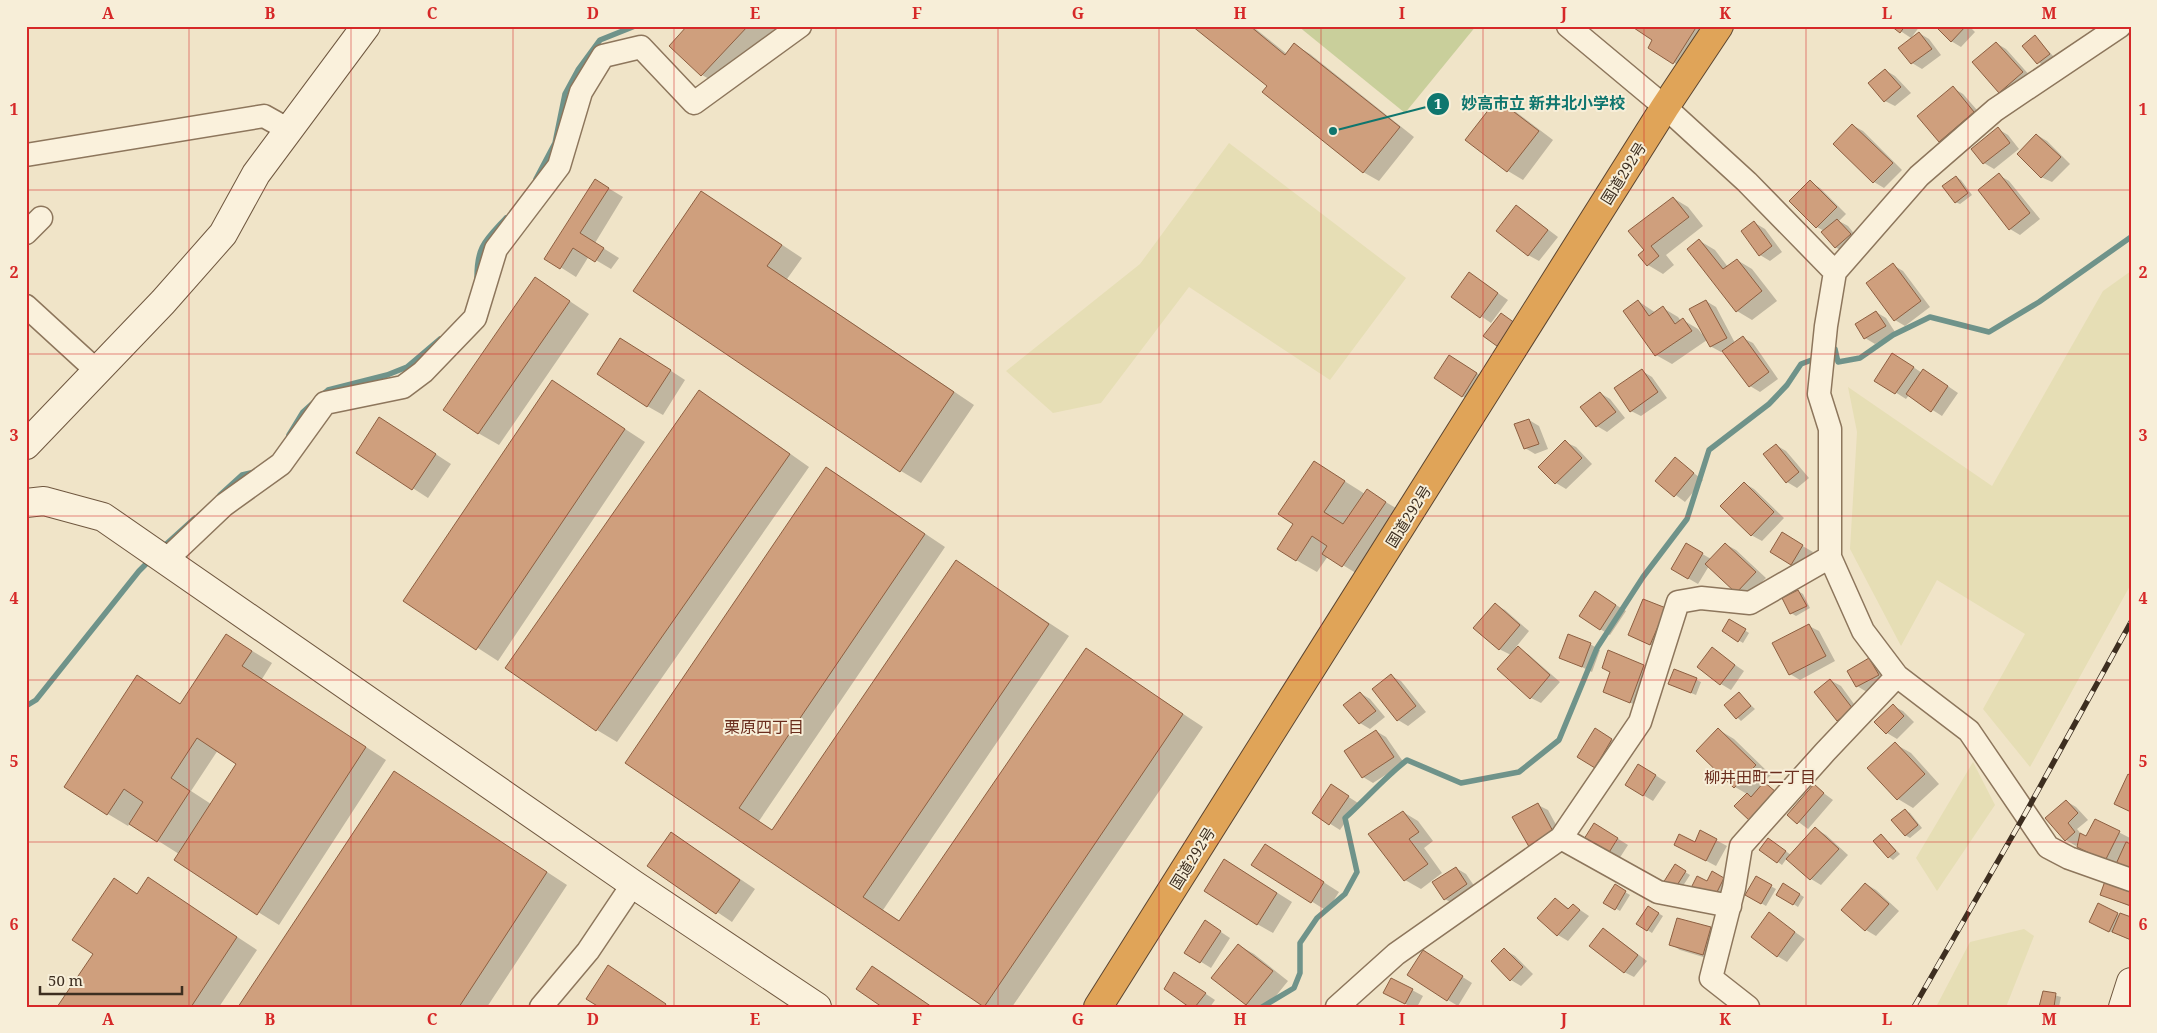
<svg xmlns="http://www.w3.org/2000/svg" width="2157" height="1033" font-family="'Noto Serif','Noto Sans JP',serif">
	<style>
		.farmland { fill: #e6deb5 }
		.green { fill: #c9cf9b }
		.shadow { fill: #0003; fill-rule: evenodd }
		.lines { fill: none; stroke-linecap: round; stroke-linejoin: round }
		.stream { stroke: #6f938a; stroke-width: 5.5 }
		.building { fill: #cf9f7d; stroke: #8d5f41 }
		.street-casing { stroke: #8d765c; stroke-width: 25 }
		.secondary-casing { stroke: #6f573f; stroke-width: 30 }
		.highway-casing { stroke: #5b4430; stroke-width: 30 }
		.street { stroke: #faf1dc; stroke-width: 22 }
		.secondary { stroke: #faf1dc; stroke-width: 28 }
		.highway { stroke: #e0a458; stroke-width: 28 }
		.rail-casing { stroke: #3d2e20; stroke-width: 5.5 }
		.rail { stroke: #f7eed8; stroke-width: 4; stroke-dasharray: 11; stroke-linecap: butt }
		.grid { fill: none; stroke: #d62828; stroke-width: 1; stroke-opacity: 0.55 }
		.labels { text-anchor: middle; dominant-baseline: central; stroke-width: 4; stroke-linejoin: round; paint-order: stroke }
		.street-label { font-size: 15px; fill: #3d2e20; stroke: #f7eed8 }
		.neighbourhood-label { font-size: 16px; fill: #6b2e1e; stroke: #f7eed8 }
		.leader { fill: none; stroke: #0f766e; stroke-width: 2 }
		.callout-dot { fill: #0f766e; stroke: #f7eed8; stroke-width: 2 }
		.mark-label { font-size: 15px; text-anchor: middle; font-weight: bold; fill: #fff }
		.callout-label { font-size: 16px; text-anchor: middle; font-weight: bold; fill: #0f766e; stroke: #f7eed8; stroke-width: 4; stroke-linejoin: round; paint-order: stroke }
		.neatline { fill: none; stroke: #d62828; stroke-width: 2 }
		.grid-label { font-size: 16px; text-anchor: middle; font-weight: bold; fill: #d62828 }
	</style>
	<rect width="100%" height="100%" fill="#f0e4c8"/>
	<path class="farmland" d="M1229,143l177,135 -76,102 -141,-93 -88,116 -48,10 -47,-42 134,-107z
		M2131,271v313l-101,183 -47,-58 42,-75 -88,-54 -36,66 -51,-97 7,-117 -9,-45 144,99 111,-195z
		M1973,762l22,43 -58,86 -21,-33z
		M2024,929l10,7 -28,71h-70l34,-65z"/>
	<path class="green" d="M1298,26h178l-71,87z"/>
	<path class="shadow" d="M689,26h90l-56,61 -21,-12z
		M1194,26h58l35,28 8,-9 15,9 104,83 -35,44 -16,-9 -94,-86z
		M1633,26h93l-32,49 -45,-28 5,-7z
		M1893,26h27l-9,12z
		M1937,26h32l6,6 -14,15 -10,-6z
		M1919,33l10,6 12,16 -19,14 -10,-6 -12,-15z
		M2035,37l19,20 -11,9 -20,-20z
		M1996,43l10,6 26,29 -22,20 -10,-6z
		M1885,70l10,6 16,17 -16,13 -10,-5z
		M1953,88l10,6 21,24 -34,28 -10,-5z
		M1497,100l15,9 41,31 -30,40 -15,-9 -41,-31z
		M1852,125l11,6 39,39 -18,18 -10,-6 -40,-38z
		M1998,129l10,6 11,14 -25,20 -10,-6 -11,-14z
		M2037,135l10,6 23,23 -18,18 -11,-5z
		M1999,175l10,6 31,38 -20,16 -10,-6z
		M1956,177l5,3 11,15 -12,9 -5,-2z
		M595,180l28,17 -28,46 24,15 -8,11 -22,-13 -13,21 -30,-19z
		M1810,182l10,6 26,26 -7,7 9,5 12,15 -14,12 -11,-6 -11,-16 -7,-4 -26,-26z
		M702,192l100,66 -15,21 187,126 -53,78 -20,-12 -266,-180z
		M1673,198l15,9 15,19 -37,29 8,10 -11,9 -15,-9 -2,-14z
		M1517,206l41,31 -19,24 -11,-6z
		M1755,223l10,6 17,23 -12,9 -10,-6z
		M1700,241l15,9 13,17 9,-7 15,9 25,32 -25,19 -15,-9z
		M1893,265l10,6 27,36 -25,19 -10,-6z
		M1470,274l38,26 -17,23 -38,-26z
		M535,278l54,36 -90,131 -21,-12z
		M1638,301l18,12 7,-5 15,9 3,4 2,-1 15,9 4,5 4,-33 10,6 19,36 8,-5 10,5 25,36 -18,13 -10,-6 -26,-36 -3,2 -11,-6 -3,-6 -35,24 -16,-9z
		M1876,312l10,6 9,14 -20,12 -10,-6 -9,-13z
		M636,348l49,32 -22,35 -16,-9z
		M1903,360l19,13 11,3 25,17 -16,23 -33,-21 -3,4 -30,-19z
		M1460,362l27,18 -15,22 -10,-6z
		M1642,371l10,6 15,21 -26,18 -10,-5z
		M553,382l92,60 -147,219 -93,-60z
		M699,392l21,12 89,63 -192,275 -20,-12z
		M1600,393l10,6 15,19 -18,14 -10,-6z
		M380,418l71,46 -23,34 -71,-46z
		M1529,420l10,6 9,23 -13,5 -10,-6z
		M1565,442l11,5 16,17 -26,25 -10,-6z
		M1776,445l10,6 23,27 -12,10 -10,-6z
		M1675,459l28,21 -18,22 -28,-21z
		M1314,462l51,32 2,-3 39,23 -42,64 -36,-22 -11,16 -21,-12 -1,-36z
		M827,468l118,79 -186,274 14,10 183,-269 113,74 -186,274 18,12 185,-272 117,77 -191,280 -28,-1 -357,-243z
		M1744,483l10,6 30,29 -22,23 -11,-6z
		M1782,534l31,18 -11,18 -30,-18z
		M1725,544l11,6 30,28 -20,20 -37,-32 -11,18 -26,-15 15,-24 24,14z
		M1798,591l5,3 7,14 -14,8 -5,-3z
		M1606,599l20,12 -16,24 -10,-6z
		M1495,604l10,6 24,21 -13,16 12,7 32,28 -19,21 -10,-5 -20,-43 -12,-6z
		M1665,609l-4,41 -32,-15z
		M1730,621l19,12 -6,10 -20,-12z
		M1809,626l10,5 16,30 -35,19 -10,-6z
		M226,635l46,28 -10,16 124,81 -107,165 -104,-65 4,-6 -49,-31 -2,3 -20,-12 -42,-27 71,-110 44,27zM218,750l20,13 -27,41 -20,-13z
		M1590,644l10,6 -8,22 -31,-15z
		M1712,649l32,22 -13,19 -10,-6z
		M1609,652l45,20 -14,35 -36,-16 7,-19z
		M1869,660l11,6 8,15 -21,11 -10,-6z
		M1675,670l26,12 -5,13 -22,-9z
		M1391,676l10,5 25,31 -18,14 -10,-6z
		M1830,680l11,6 21,29 -14,11 -11,-6z
		M1360,693l10,6 15,18 -15,12 -10,-6 -15,-18z
		M1739,694l16,15 -14,12 -15,-15z
		M1893,706l10,5 11,11 -17,17 -10,-6z
		M1595,730l27,16 -16,26 -27,-16z
		M1719,730l15,9 37,36 -8,7 23,17 -50,7 11,-12 -12,-7z
		M1376,731l10,6 18,26 -31,20 -10,-6 -17,-26z
		M1895,744l16,9 28,31 -26,24 -15,-9z
		M1649,771l17,11 -13,19 -10,-6z
		M414,785l153,100 -80,122h-247z
		M1814,786l19,14 -25,29 -19,-14z
		M1341,792l17,11 -18,27 -27,-17z
		M2066,801l10,6 12,13 -11,9 5,6 5,3 8,-18 35,18 -14,28 -36,-24 -4,4 -10,-6z
		M1538,805l10,5 19,35 -24,12z
		M1905,810l5,3 12,15 -12,10 -5,-3z
		M1403,812l15,9 15,20 -9,7 18,25 -21,16 -16,-9 -35,-45z
		M1816,829l10,6 22,20 -27,30 -10,-6 -24,-21 -5,7 -4,-3 -5,-20 18,13z
		M1604,830l24,15 -9,14 -10,-6z
		M1701,832l26,14 -11,20 -30,-16 9,-7z
		M672,833l83,56 -23,33 -83,-56z
		M1881,835l19,19 -7,6 -4,-3z
		M1281,855l58,37 -12,19 -74,-46z
		M1225,860l67,42 -19,31 -16,-9z
		M1675,866l15,9 -11,17 -14,-9z
		M1456,868l10,6 11,16 -22,15 -10,-6z
		M1756,878l20,11 -10,17 -20,-12z
		M149,879l108,71 -38,57h-160l35,-54 20,-73 24,14z
		M1723,879l11,5 -11,20 -16,-21z
		M1866,884l10,6 23,21 -23,25 -10,-6 -23,-20z
		M1784,885l20,12 -6,10 -20,-13z
		M1615,886l15,9 -10,16 -15,-9z
		M2131,891v16l-29,-13z
		M1555,899l15,10 3,-4 16,11 -21,25 -10,-6z
		M1648,907l15,9 -11,17 -14,-9z
		M1769,914l36,25 -18,23 -10,-6z
		M2117,914l14,5v21l-30,-12z
		M1215,928l15,10 -19,30 -26,-16z
		M1604,929l43,32 -13,16 -10,-5z
		M1710,929l11,5 -8,26 -33,-10 -10,-6z
		M1238,945l16,9 34,27 -21,26h-16l-5,-3z
		M1505,950l10,6 18,18 -12,12 -10,-6z
		M1433,958l39,25 -14,23 -10,-6z
		M873,967l15,9 44,31h-48z
		M1392,979l31,17 -6,11h-6l-16,-9z
		M1185,980l30,20 -5,7h-19z
		M2044,992l17,5 -2,10h-18z"/>
	<g class="lines">
		<path class="stream" d="M536,179l19,-36 10,-49 13,-24 22,-30 35,-14
			M477,278c0,-32 8,-37 29,-60
			M1829,352l6,-3 3,13 22,-4 33,-23 37,-18 59,15 50,-30 92,-65
			M322,395l6,-5 59,-15 20,-8 33,-28
			M289,435l14,-23 10,-9
			M220,495l22,-20 13,-3
			M163,547l32,-29
			M26,706l10,-6 103,-129 12,-12
			M1262,1007l32,-19 6,-15v-30l17,-25 28,-24 12,-22 -12,-54c21,-19 39,-40 62,-58l54,23 58,-11 40,-32 38,-92 46,-71 44,-58 22,-69 60,-46 18,-19 14,-21 16,-6"/>
	</g>
	<path class="building" d="M687,26h61l-47,50 -32,-30z
		M1192,26h58l35,29 9,-12 106,84 -37,46 -101,-81 5,-6z
		M1631,26h66l-24,38 -25,-16 4,-8z
		M1891,26h14l-5,7z
		M1935,26h31l-15,16z
		M1919,32l13,17 -21,15 -13,-16z
		M2035,35l15,19 -13,10 -15,-18z
		M1996,42l27,30 -24,21 -27,-31z
		M1885,69l16,18 -17,15 -16,-19z
		M1953,86l21,26 -35,30 -22,-26z
		M1497,99l42,32 -32,41 -42,-32z
		M1852,124l41,39 -20,20 -40,-39z
		M1998,127l12,16 -27,21 -12,-15z
		M2036,134l25,23 -20,21 -24,-24z
		M1999,173l31,40 -21,17 -31,-40z
		M1956,176l12,17 -13,10 -13,-17z
		M595,179l14,9 -29,45 24,15 -9,14 -22,-14 -13,21 -16,-10z
		M1810,180l27,27 -21,21 -27,-27z
		M701,191l81,54 -15,21 187,126 -54,80 -267,-181z
		M1673,197l16,20 -38,29 8,10 -12,10 -9,-11 6,-5 -16,-19z
		M1516,205l32,25 -20,26 -32,-25z
		M1837,219l14,15 -16,14 -14,-16z
		M1754,221l18,25 -13,10 -18,-25z
		M1699,239l24,30 14,-10 25,32 -26,21 -49,-63z
		M1893,263l28,38 -27,20 -28,-38z
		M1469,272l29,21 -18,25 -29,-21z
		M535,277l35,24 -92,133 -35,-24z
		M1638,300l11,16 14,-10 12,18 8,-6 9,13 -37,25 -32,-45z
		M1706,300l21,38 -17,9 -21,-38z
		M1876,311l10,15 -22,13 -9,-15z
		M1501,313l18,13 -18,23 -18,-13z
		M1743,336l26,36 -20,15 -27,-36z
		M620,338l51,32 -24,37 -50,-33z
		M1892,353l22,14 -19,27 -21,-13z
		M1449,355l28,18 -15,24 -28,-19z
		M1642,369l16,23 -28,20 -16,-24z
		M1923,369l25,17 -17,26 -25,-18z
		M552,380l73,49 -149,221 -73,-49z
		M699,390l91,64 -194,277 -91,-63z
		M1600,392l16,20 -20,15 -16,-20z
		M379,417l57,37 -24,36 -56,-37z
		M1529,419l10,25 -15,5 -10,-25z
		M1565,440l17,18 -27,26 -17,-17z
		M1776,444l23,28 -13,11 -23,-29z
		M1675,457l19,16 -20,24 -19,-16z
		M1314,461l31,20 -21,31 19,12 24,-35 19,13 -44,65 -20,-13 5,-8 -15,-10 -16,25 -19,-12 16,-25 -15,-10z
		M826,467l99,67 -186,274 33,22 184,-270 93,64 -186,273 36,24 187,-273 97,66 -199,293 -359,-244z
		M1744,482l30,30 -23,24 -31,-30z
		M1782,532l21,13 -12,20 -21,-13z
		M1686,543l17,10 -15,26 -17,-10z
		M1725,543l31,29 -20,21 -31,-29z
		M1798,590l9,16 -17,8 -8,-16z
		M1595,591l21,14 -16,25 -21,-14z
		M1643,599l23,9 -16,37 -22,-10z
		M1495,603l25,22 -21,25 -26,-22z
		M1729,619l17,10 -8,13 -16,-11z
		M1809,624l17,32 -37,19 -17,-32z
		M226,634l26,17 -10,15 124,81 -109,168 -83,-55 62,-96 -39,-26 -26,40 19,13 -33,51 -28,-18 14,-22 -19,-13 -17,26 -43,-28 73,-112 43,29z
		M1568,634l23,9 -9,24 -23,-9z
		M1518,646l32,29 -20,24 -33,-30z
		M1712,647l23,18 -15,20 -23,-18z
		M1608,650l36,15 -14,38 -27,-11 7,-20 -8,-4z
		M1869,658l10,17 -23,12 -9,-16z
		M1674,669l23,9 -6,15 -23,-9z
		M1391,674l25,32 -19,15 -25,-32z
		M1830,679l23,30 -16,12 -23,-29z
		M1360,692l16,19 -17,13 -16,-19z
		M1739,692l12,14 -15,13 -12,-14z
		M1893,704l11,12 -18,18 -12,-12z
		M1595,728l17,11 -17,29 -18,-11z
		M1718,728l38,37 -22,23 -38,-37z
		M1376,730l18,27 -32,21 -18,-27z
		M1895,742l30,32 -28,26 -30,-32z
		M1638,764l18,11 -13,21 -18,-11z
		M394,771l153,101 -88,135h-221z
		M2128,774l3,2v36l-17,-8z
		M1764,782l12,10 -26,29 -16,-15 13,-13 4,4z
		M1331,784l18,12 -20,29 -17,-12z
		M1814,784l10,9 -27,31 -10,-9z
		M2066,800l12,13 -10,10 7,9 -10,9 -20,-23z
		M1538,803l19,36 -25,13 -20,-35z
		M1905,809l13,16 -13,11 -14,-16z
		M1403,811l16,21 -10,7 19,25 -24,17 -36,-47z
		M2095,819l25,12 -15,30 -28,-14 3,-14 6,3z
		M1594,823l24,15 -10,16 -24,-15z
		M1815,827l24,22 -29,31 -24,-21z
		M1700,830l17,9 -11,22 -32,-16 5,-11 16,8z
		M671,832l69,48 -24,34 -69,-48z
		M1881,834l15,17 -8,7 -15,-17z
		M1768,838l18,13 -9,12 -18,-13z
		M2126,842l5,2v27l-15,-7z
		M1265,844l59,38 -13,21 -60,-38z
		M1224,859l53,34 -20,32 -53,-34z
		M1675,864l11,7 -12,19 -11,-7z
		M1456,867l11,17 -23,16 -12,-18z
		M1712,871l12,7 -11,22 -22,-12 6,-12 10,5z
		M1756,876l16,9 -11,19 -16,-9z
		M148,877l89,60 -46,70h-134l36,-53 -21,-14 42,-62 23,16z
		M2105,881l26,9v16l-31,-11z
		M1783,883l17,11 -7,11 -17,-10z
		M1865,883l24,21 -24,27 -24,-21z
		M1615,884l11,7 -11,19 -12,-7z
		M1555,898l13,11 5,-5 7,6 -23,26 -20,-18z
		M2098,903l20,10 -9,19 -20,-10z
		M1648,906l11,7 -12,18 -11,-7z
		M1769,912l26,20 -18,25 -26,-20z
		M2120,913l11,4v23l-19,-8z
		M1677,918l34,9 -8,28 -34,-10z
		M1205,920l16,11 -21,32 -16,-10z
		M1603,928l35,27 -14,18 -35,-27z
		M1238,944l35,27 -27,34 -35,-27z
		M1504,948l19,19 -13,14 -19,-20z
		M1423,950l40,26 -16,25 -40,-26z
		M608,965l58,39 -2,3h-65l-13,-8z
		M872,966l60,41h-50l-26,-18z
		M1174,972l32,21 -11,14h-6l-25,-18z
		M1391,978l22,11 -8,15 -22,-11z
		M2043,991l13,2 -2,14h-15z"/>
	<g class="lines">
		<defs>
			<path id="street" d="M1568,26l97,81 82,75 88,90
				M2120,26l-125,84 -76,66 -84,96 -9,54 -7,68 11,35v128l33,74 34,45 72,55 79,116 21,11 62,22
				M26,155l238,-39 25,14
				M26,233l15,-15
				M26,306l71,65
				M166,560l58,-55 57,-41 44,-61 78,-16 20,-15 52,-54 21,-69 63,-83 22,-74 22,-36 38,-9 53,56 106,-77
				M1561,838l97,54 72,14
				M541,1007l47,-56 45,-67
				M1337,1007l59,-53 165,-116 79,-116 38,-120 23,-4 49,5 80,-46
				M1748,1007l-37,-29 23,-90 7,-42 84,-94 72,-76"/>
			<path id="secondary" d="M26,445l137,-143 60,-68 33,-60 110,-148
				M26,503l18,-2 59,16 530,367 184,123
				M2123,1007l8,-25"/>
			<path id="highway" d="M1098,1007l567,-900 54,-81"/>
		</defs>
		<use href="#street" class="street-casing"/>
		<use href="#secondary" class="secondary-casing"/>
		<use href="#highway" class="highway-casing"/>
		<use href="#street" class="street"/>
		<use href="#secondary" class="secondary"/>
		<use href="#highway" class="highway"/>
		<defs>
			<path id="rail" d="M1914,1007l111,-193 106,-192"/>
		</defs>
		<use href="#rail" class="rail-casing"/>
		<use href="#rail" class="rail"/>
	</g>
	<path class="grid" d="M189,26v981M351,26v981M513,26v981M674,26v981M836,26v981M998,26v981M1159,26v981M1321,26v981M1483,26v981M1644,26v981M1806,26v981M1968,26v981M26,190h2105M26,354h2105M26,516h2105M26,680h2105M26,842h2105"/>
	<g class="labels">
		<g class="street-label">
			<text transform="translate(1623 173) rotate(-58)">国道292号</text>
			<text transform="translate(1408 516) rotate(-58)">国道292号</text>
			<text transform="translate(1192 858) rotate(-58)">国道292号</text>
		</g>
		<g class="neighbourhood-label">
			<text x="764" y="727">栗原四丁目</text>
			<text x="1760" y="777">柳井田町二丁目</text>
		</g>
	</g>
	<path class="leader" d="M1333 131L1438 104"/>
	<g class="callout-dot">
		<circle cx="1333" cy="131" r="5"/>
		<circle cx="1438" cy="104" r="12"/>
	</g>
	<g class="mark-label">
		<text x="1438" y="109">1</text>
	</g>
	<g class="callout-label">
		<text x="1543" y="109">妙高市立 新井北小学校</text>
	</g>
	<rect width="2157" height="1033" fill="none" stroke="#f7eed8" stroke-width="55"/>
	<path d="M40 986v8h142v-8" fill="none" stroke="#3d2e20" stroke-width="2.5"/>
	<text x="48" y="986" font-size="15" fill="#3d2e20" stroke="#f7eed8" stroke-width="4" paint-order="stroke">50 m</text>
	<rect x="28" y="28" width="2102" height="978" class="neatline"/>
	<g class="grid-label">
		<text x="108" y="19">A</text>
		<text x="270" y="19">B</text>
		<text x="432" y="19">C</text>
		<text x="593" y="19">D</text>
		<text x="755" y="19">E</text>
		<text x="917" y="19">F</text>
		<text x="1078" y="19">G</text>
		<text x="1240" y="19">H</text>
		<text x="1402" y="19">I</text>
		<text x="1564" y="19">J</text>
		<text x="1725" y="19">K</text>
		<text x="1887" y="19">L</text>
		<text x="2049" y="19">M</text>
		<text x="14" y="115">1</text>
		<text x="2143" y="115">1</text>
		<text x="14" y="278">2</text>
		<text x="2143" y="278">2</text>
		<text x="14" y="441">3</text>
		<text x="2143" y="441">3</text>
		<text x="14" y="604">4</text>
		<text x="2143" y="604">4</text>
		<text x="14" y="767">5</text>
		<text x="2143" y="767">5</text>
		<text x="14" y="930">6</text>
		<text x="2143" y="930">6</text>
		<text x="108" y="1025">A</text>
		<text x="270" y="1025">B</text>
		<text x="432" y="1025">C</text>
		<text x="593" y="1025">D</text>
		<text x="755" y="1025">E</text>
		<text x="917" y="1025">F</text>
		<text x="1078" y="1025">G</text>
		<text x="1240" y="1025">H</text>
		<text x="1402" y="1025">I</text>
		<text x="1564" y="1025">J</text>
		<text x="1725" y="1025">K</text>
		<text x="1887" y="1025">L</text>
		<text x="2049" y="1025">M</text>
	</g>
</svg>
